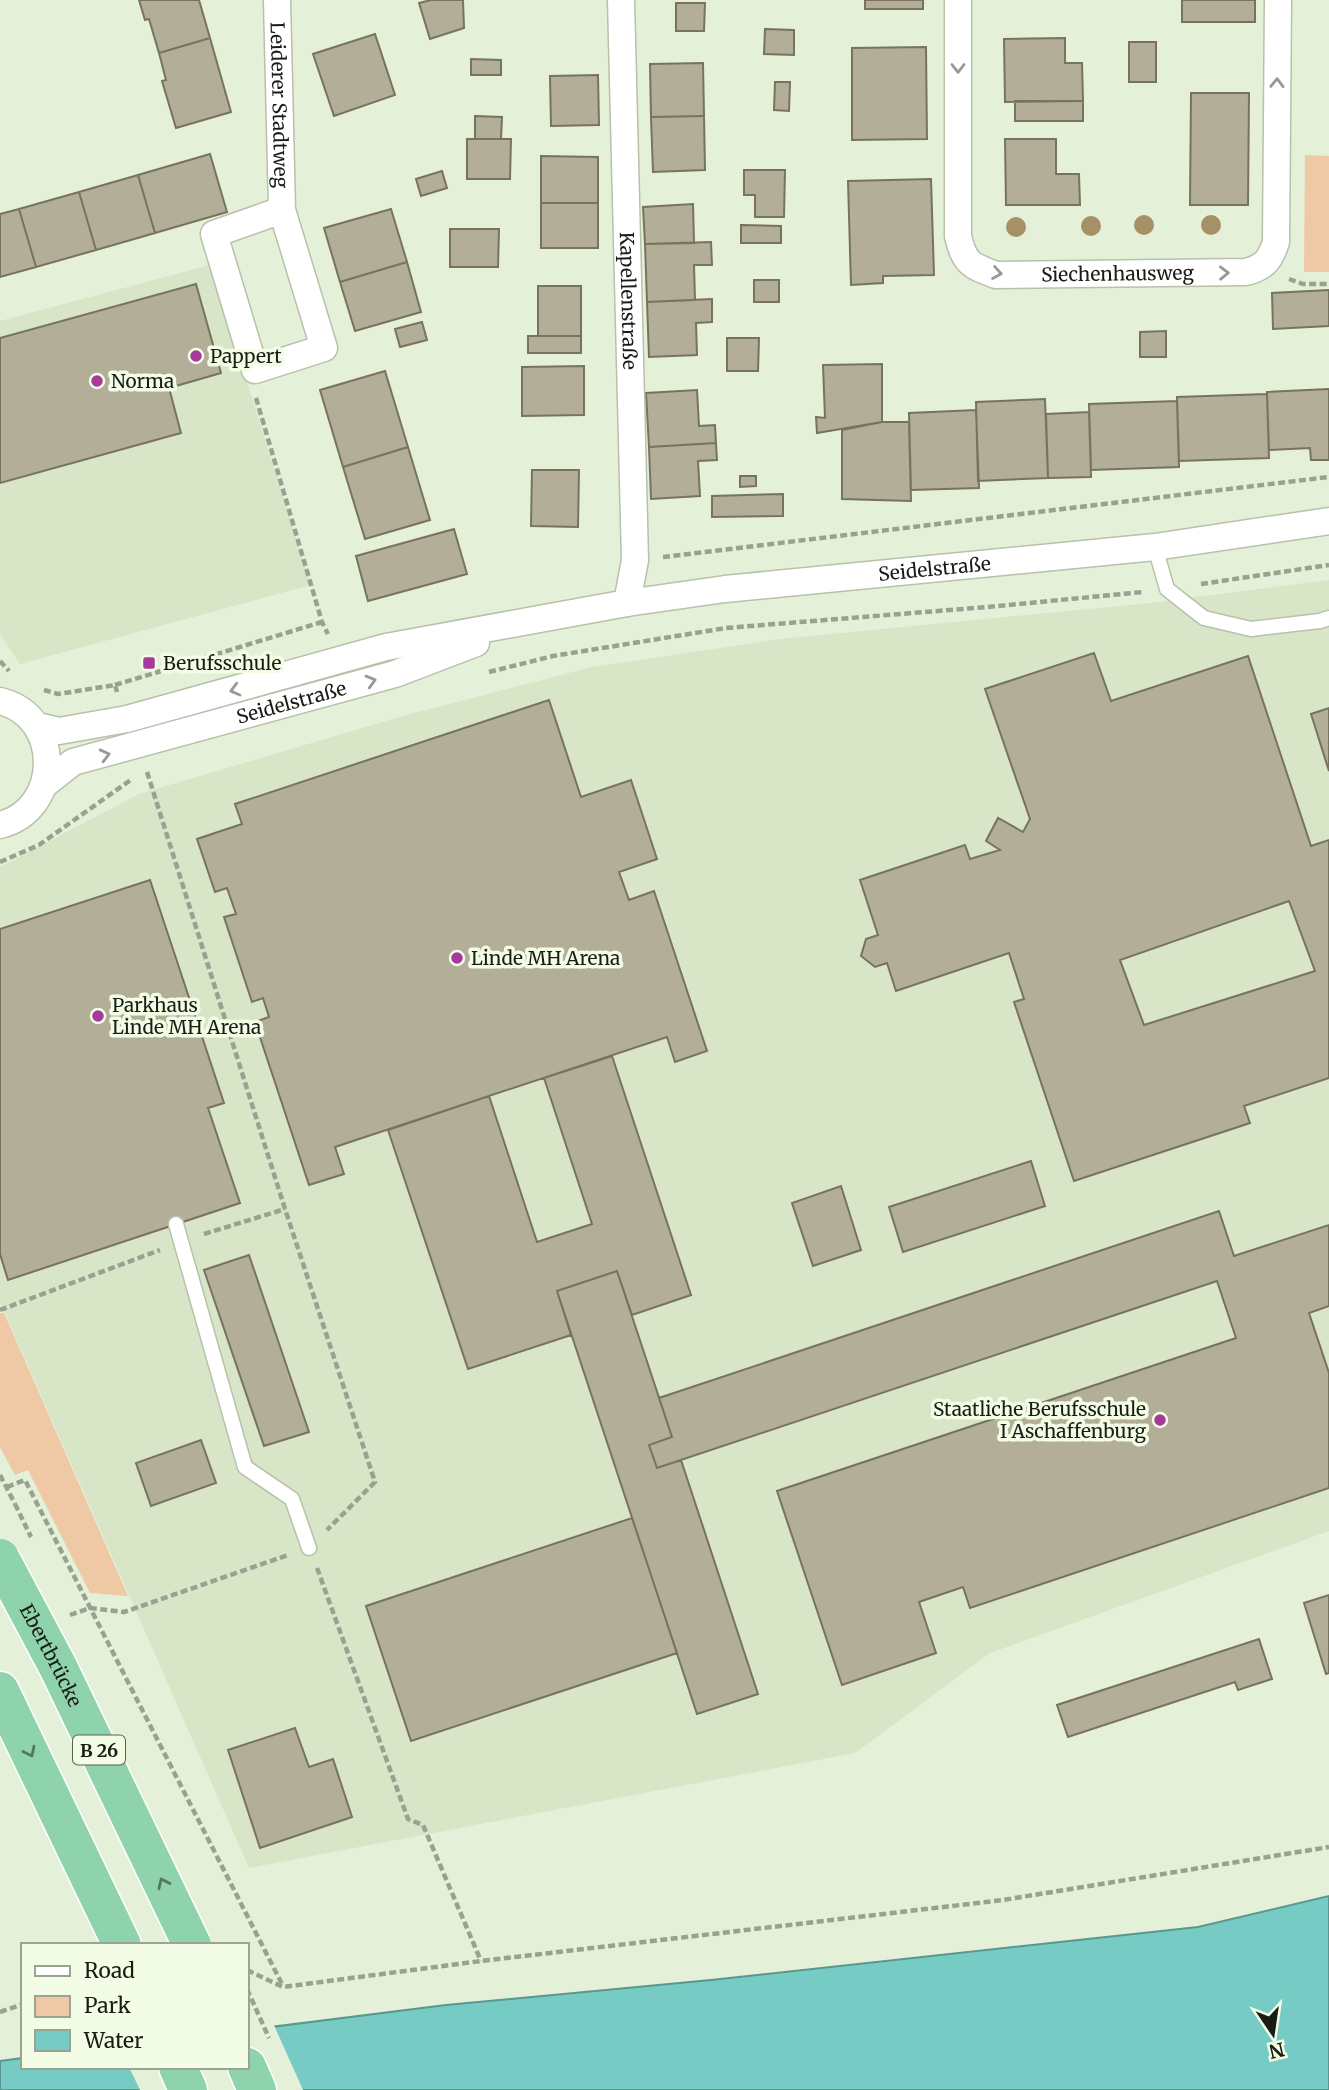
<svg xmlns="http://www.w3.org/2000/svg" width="1329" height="2090" font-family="Merriweather,serif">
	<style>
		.built { fill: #d8e5c7 }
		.green { fill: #efc9a5 }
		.water { fill: #76ccc5; stroke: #5a9790; stroke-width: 2 }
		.pier { fill: #e5f0d9 }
		.building { fill: #b3ae97; stroke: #78735d; stroke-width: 2; fill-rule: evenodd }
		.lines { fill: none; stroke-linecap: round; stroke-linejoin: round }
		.service-casing { stroke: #b7c1ab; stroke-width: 17 }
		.minor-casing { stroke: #b7c1ab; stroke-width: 29 }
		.trunk-casing { stroke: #fff; stroke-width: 41 }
		.path { stroke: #99a190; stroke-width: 4.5; stroke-dasharray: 7 3.5; stroke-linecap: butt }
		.service { stroke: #fff; stroke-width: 14 }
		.minor { stroke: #fff; stroke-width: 26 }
		.trunk { stroke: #8ed3ac; stroke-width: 38 }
		.trunk-bridge-casing { stroke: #fff; stroke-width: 41; stroke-linecap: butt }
		.path-bridge { stroke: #99a190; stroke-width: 4.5; stroke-dasharray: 7 3.5; stroke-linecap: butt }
		.trunk-bridge { stroke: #8ed3ac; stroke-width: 38 }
		.tree { fill: #a69167 }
		.oneway { stroke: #979995 }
		.oneway2 { stroke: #537860 }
		.poi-dot { fill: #a63999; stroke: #f3fde6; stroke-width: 2.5 }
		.labels { text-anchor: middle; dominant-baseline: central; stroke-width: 7; stroke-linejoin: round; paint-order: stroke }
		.shield { fill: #f3fde6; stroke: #5a6053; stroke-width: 2 }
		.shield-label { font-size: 18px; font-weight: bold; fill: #181c14 }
		.street-label { font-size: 19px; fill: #181c14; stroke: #f3fde6 }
		.poi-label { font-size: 19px; fill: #181c14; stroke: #f3fde6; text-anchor: start }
	</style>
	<rect width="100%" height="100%" fill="#e5f0d9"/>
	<path class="built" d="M210,265l101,320 -291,79 -20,-30v-313z
		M1329,580v951l-339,122 -135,100 -606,115 -249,-566v-435l139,-73 264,-78 189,-49 188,-28 370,-36z"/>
	<path class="green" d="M1305,155l24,1v116h-25z
		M0,1313h4l124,283 -38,-3 -62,-123 -13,5 -15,-28z"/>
	<path class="water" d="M1329,1896v194h-1329v-29l23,-3v9h224v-37l199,-25 265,-25 487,-53z"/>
	<path class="pier" d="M273,2023l30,67h-163l-11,-23h118v-41z"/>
	<path class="building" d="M139,0h60l11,38 -51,15 -10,-34 -4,1z
		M431,0h32l1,28 -34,11 -11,-36z
		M865,0h58v9h-58z
		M1182,0h73v22h-73z
		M676,3h29l-1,28h-28z
		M765,29l29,1v25l-30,-1z
		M375,34l20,61 -61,21 -21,-62z
		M210,38l21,74 -55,16 -14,-47 4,-1 -7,-27z
		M1065,38v25h17l1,38 -78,1 -1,-63z
		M1129,42h27v40h-27z
		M926,47l1,92 -75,1v-92z
		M471,59l30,1v15h-30z
		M703,63l1,53 -53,1 -1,-53z
		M598,75l1,50 -48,1 -1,-50z
		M775,82h15l-1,29 -15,-1z
		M1191,93h58l-1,112h-58z
		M1015,101h68v20h-68z
		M475,116l27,1 -1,22h-26z
		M704,116l1,54 -52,2 -2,-55z
		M467,139h44l-1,40h-43z
		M1005,139h51v35h23l1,31h-74z
		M210,154l17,58 -72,21 -17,-58z
		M541,156l57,1v46h-57z
		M744,170h41l-1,47h-29v-22h-11z
		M442,171l5,17 -26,8 -5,-17z
		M138,175l17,58 -59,17 -17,-58z
		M931,179l3,96 -51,1v7l-32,2 -3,-104z
		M79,192l17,58 -60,17 -17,-58z
		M541,203h57v45h-57z
		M693,204l1,39 -49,1 -2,-37z
		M19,209l17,58 -36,10v-63z
		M391,209l16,53 -67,20 -16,-54z
		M741,225l40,1v17h-40z
		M450,229h49l-1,38h-48z
		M711,242l1,23h-18l1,35 -48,2 -2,-58z
		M407,262l14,50 -66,19 -15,-49z
		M754,280h25v22h-25z
		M196,284l25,89 -52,15 12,45 -181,50v-145z
		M538,286h43v50h-43z
		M1329,290v36l-56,3 -1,-36z
		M712,299v23l-16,1 1,32 -48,2 -2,-55z
		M422,322l5,18 -27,7 -5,-18z
		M1166,331v26h-26v-25z
		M528,336h53v17h-53z
		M727,338h32l-1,33h-31z
		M882,364v58l-65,11 -1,-16 9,1 -2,-53z
		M584,366v49l-62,1v-49z
		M385,371l23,76 -65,20 -23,-77z
		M1329,389v71h-18l-1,-12 -41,2 -2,-58z
		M697,390l2,36 16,-1 1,18 -67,4 -3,-54z
		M1267,394l2,64 -90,3 -2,-64z
		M1045,399l3,79 -70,3 -2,-79z
		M1177,401l2,66 -88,3 -2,-66z
		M976,410l3,78 -68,2 -2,-77z
		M1089,412l2,65 -43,1 -2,-64z
		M882,422h27l2,79 -69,-2v-69z
		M716,443l1,17 -19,1 2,35 -49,3 -2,-52z
		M408,447l22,73 -65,19 -22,-72z
		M532,470h47l-1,57 -47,-1z
		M740,476h16v10l-16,1z
		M783,494v22l-71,1v-21z
		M454,529l13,45 -99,27 -12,-45z
		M1094,653l17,48 137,-45 63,190 18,-6v238l-85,28 6,17 -176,58 -60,-179 10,-3 -15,-46 -113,38 -9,-28 -12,4 -14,-11 5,-17 12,-4 -18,-55 105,-35 5,14 30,-9 -14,-9 12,-23 25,14 7,-13 -45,-130zM1289,901l26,70 -171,54 -24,-65z
		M549,700l32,97 50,-17 26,79 -38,13 10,28 25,-9 53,160 -32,11 -8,-25 -332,110 9,27 -35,11 -54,-163 14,-5 -6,-19 -11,4 -28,-85 12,-3 -9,-26 -12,4 -18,-53 45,-15 -7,-20z
		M1329,708v63l-18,-57z
		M150,880l74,223 -16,5 32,95 -232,77 -8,-26v-325z
		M612,1056l79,239 -59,20 -15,-44 -60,20 14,44 -103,34 -80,-239 101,-34 48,146 55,-18 -48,-146z
		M1031,1161l14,45 -142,46 -14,-45z
		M841,1186l20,64 -48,16 -21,-63z
		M1219,1211l15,45 95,-31v81l-20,7 20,60v115l-359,120 -7,-21 -44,15 17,51 -94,32 -65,-194 459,-153 -19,-57 -560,187 -8,-23 23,-8 -13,-39z
		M249,1255l60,177 -45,14 -60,-176z
		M617,1271l55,166 -23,8 8,23 24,-8 77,234 -61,20 -140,-423z
		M201,1440l15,43 -65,23 -15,-43z
		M632,1518l45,135 -266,88 -45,-135z
		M1329,1595v78l-3,1 -22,-71z
		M1259,1639l13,40 -34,11 -3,-8 -167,55 -11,-32z
		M295,1728l14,39 24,-8 19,58 -92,31 -32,-98z"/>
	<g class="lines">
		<defs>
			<path id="service" d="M1155,547l12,42 37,29 47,11 69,-8 9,-3
				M176,1224l69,243 47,32 17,49"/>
			<g id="minor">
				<path id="s1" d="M277,0l5,210 42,138 -69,22 -41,-136 68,-24"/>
				<path id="s2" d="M621,0l14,560 -8,43"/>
				<path id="s3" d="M958,0v236c6,27 13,30 38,39l250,-3c19,-5 24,-12 30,-30l2,-242"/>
				<path d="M0,701c63,15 62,109 0,124"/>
				<path id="s4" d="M37,726l22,5 68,-12 259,-72 241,-44 98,-14 430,-42 174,-26"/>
				<path id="s5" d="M45,784l28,-22 322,-88 81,-31"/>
			</g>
			<path id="trunk" d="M0,1691l122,254
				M178,2067l10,23
				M247,2067l10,23"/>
		</defs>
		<use href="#service" class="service-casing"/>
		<use href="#minor" class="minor-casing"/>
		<use href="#trunk" class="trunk-casing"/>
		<path class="path" d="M1289,279l14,5h26
			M256,398l66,224 6,12
			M663,557l666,-80
			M1201,584l128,-19
			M0,661l9,10
			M489,672l64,-16 173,-28 261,-21 156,-15
			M115,685l207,-63
			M44,690l14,4 57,-9 2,7
			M147,772l138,437 90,273 -48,48
			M0,862l39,-17 93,-66
			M204,1234l81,-25
			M0,1310l160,-60
			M0,1475l15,29
			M7,1487l18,-7 258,506
			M317,1568l91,251 15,6 58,136
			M70,1615l20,-7 34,4 164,-57
			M247,1970l36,17 198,-26 522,-61 326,-53
			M247,1989l22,49
			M0,2012l23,-8"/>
		<use href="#service" class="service"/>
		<use href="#minor" class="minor"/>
		<use href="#trunk" class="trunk"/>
		<defs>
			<g id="trunk-bridge">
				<path id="s6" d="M0,1558l58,109 134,278"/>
			</g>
		</defs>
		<use href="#trunk-bridge" class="trunk-bridge-casing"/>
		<path class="path-bridge" d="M15,1504l16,33"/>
		<use href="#trunk-bridge" class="trunk-bridge"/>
	</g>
	<g class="tree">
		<circle cx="1144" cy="225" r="10"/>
		<circle cx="1211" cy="225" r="10"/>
		<circle cx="1091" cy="226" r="10"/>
		<circle cx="1016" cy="227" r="10"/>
	</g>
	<defs><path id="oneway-chevron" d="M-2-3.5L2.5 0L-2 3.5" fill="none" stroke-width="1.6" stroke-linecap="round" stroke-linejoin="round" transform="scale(1.75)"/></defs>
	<g class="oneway">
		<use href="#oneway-chevron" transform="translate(958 68) rotate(90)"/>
		<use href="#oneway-chevron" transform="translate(1277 83) rotate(-89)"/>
		<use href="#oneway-chevron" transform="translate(997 273) rotate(9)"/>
		<use href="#oneway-chevron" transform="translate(1224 273) rotate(-1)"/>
		<use href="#oneway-chevron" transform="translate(371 681) rotate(-16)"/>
		<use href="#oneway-chevron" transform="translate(235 690) rotate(165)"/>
		<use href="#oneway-chevron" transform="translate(105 755) rotate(-14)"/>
	</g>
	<g class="oneway2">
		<use href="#oneway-chevron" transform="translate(30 1752) rotate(64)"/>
		<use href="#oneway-chevron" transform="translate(163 1883) rotate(-115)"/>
	</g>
	<g class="poi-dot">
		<circle cx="196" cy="356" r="7"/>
		<circle cx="97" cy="381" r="7"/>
		<rect x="142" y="656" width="14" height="14" rx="3.5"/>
		<circle cx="457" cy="958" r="7"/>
		<circle cx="98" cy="1016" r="7"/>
		<circle cx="1160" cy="1420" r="7"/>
	</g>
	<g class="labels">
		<rect class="shield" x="73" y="1735.5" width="52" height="29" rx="5"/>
		<g class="shield-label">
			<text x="99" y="1750">B 26</text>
		</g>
		<g class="street-label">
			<text stroke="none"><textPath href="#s1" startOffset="105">Leiderer Stadtweg</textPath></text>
			<text stroke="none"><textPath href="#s3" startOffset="416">Siechenhausweg</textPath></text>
			<text stroke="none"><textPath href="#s2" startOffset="301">Kapellenstraße</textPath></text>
			<text stroke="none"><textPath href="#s4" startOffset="915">Seidelstraße</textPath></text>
			<text stroke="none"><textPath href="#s5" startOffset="262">Seidelstraße</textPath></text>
			<text stroke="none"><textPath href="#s6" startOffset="110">Ebertbrücke</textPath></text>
		</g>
		<g class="poi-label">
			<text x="210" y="356">Pappert</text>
			<text x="111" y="381">Norma</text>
			<text x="163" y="663">Berufsschule</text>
			<text x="471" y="958">Linde MH Arena</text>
			<text x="112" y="1005">Parkhaus<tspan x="112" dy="22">Linde MH Arena</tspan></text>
			<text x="1146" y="1409" text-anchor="end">Staatliche Berufsschule<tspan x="1146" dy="22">I Aschaffenburg</tspan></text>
		</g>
	</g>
	<rect x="21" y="1943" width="228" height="126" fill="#f3fde6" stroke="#9ba392" stroke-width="2"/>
	<rect x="35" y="1966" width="35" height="10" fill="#ffffff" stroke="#9ba392" stroke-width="2"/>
	<text x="84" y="1978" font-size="21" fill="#181c14">Road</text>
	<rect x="35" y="1996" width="35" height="21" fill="#efc9a5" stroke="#9ba392" stroke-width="2"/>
	<text x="84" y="2013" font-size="21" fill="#181c14">Park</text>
	<rect x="35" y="2030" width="35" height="21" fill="#76ccc5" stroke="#9ba392" stroke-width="2"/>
	<text x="84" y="2048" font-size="21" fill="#181c14">Water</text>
	<g transform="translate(1273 2034) rotate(167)" stroke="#f3fde6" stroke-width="5" paint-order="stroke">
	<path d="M0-5L12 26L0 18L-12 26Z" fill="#181c14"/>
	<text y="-10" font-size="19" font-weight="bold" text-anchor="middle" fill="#181c14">N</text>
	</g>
</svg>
